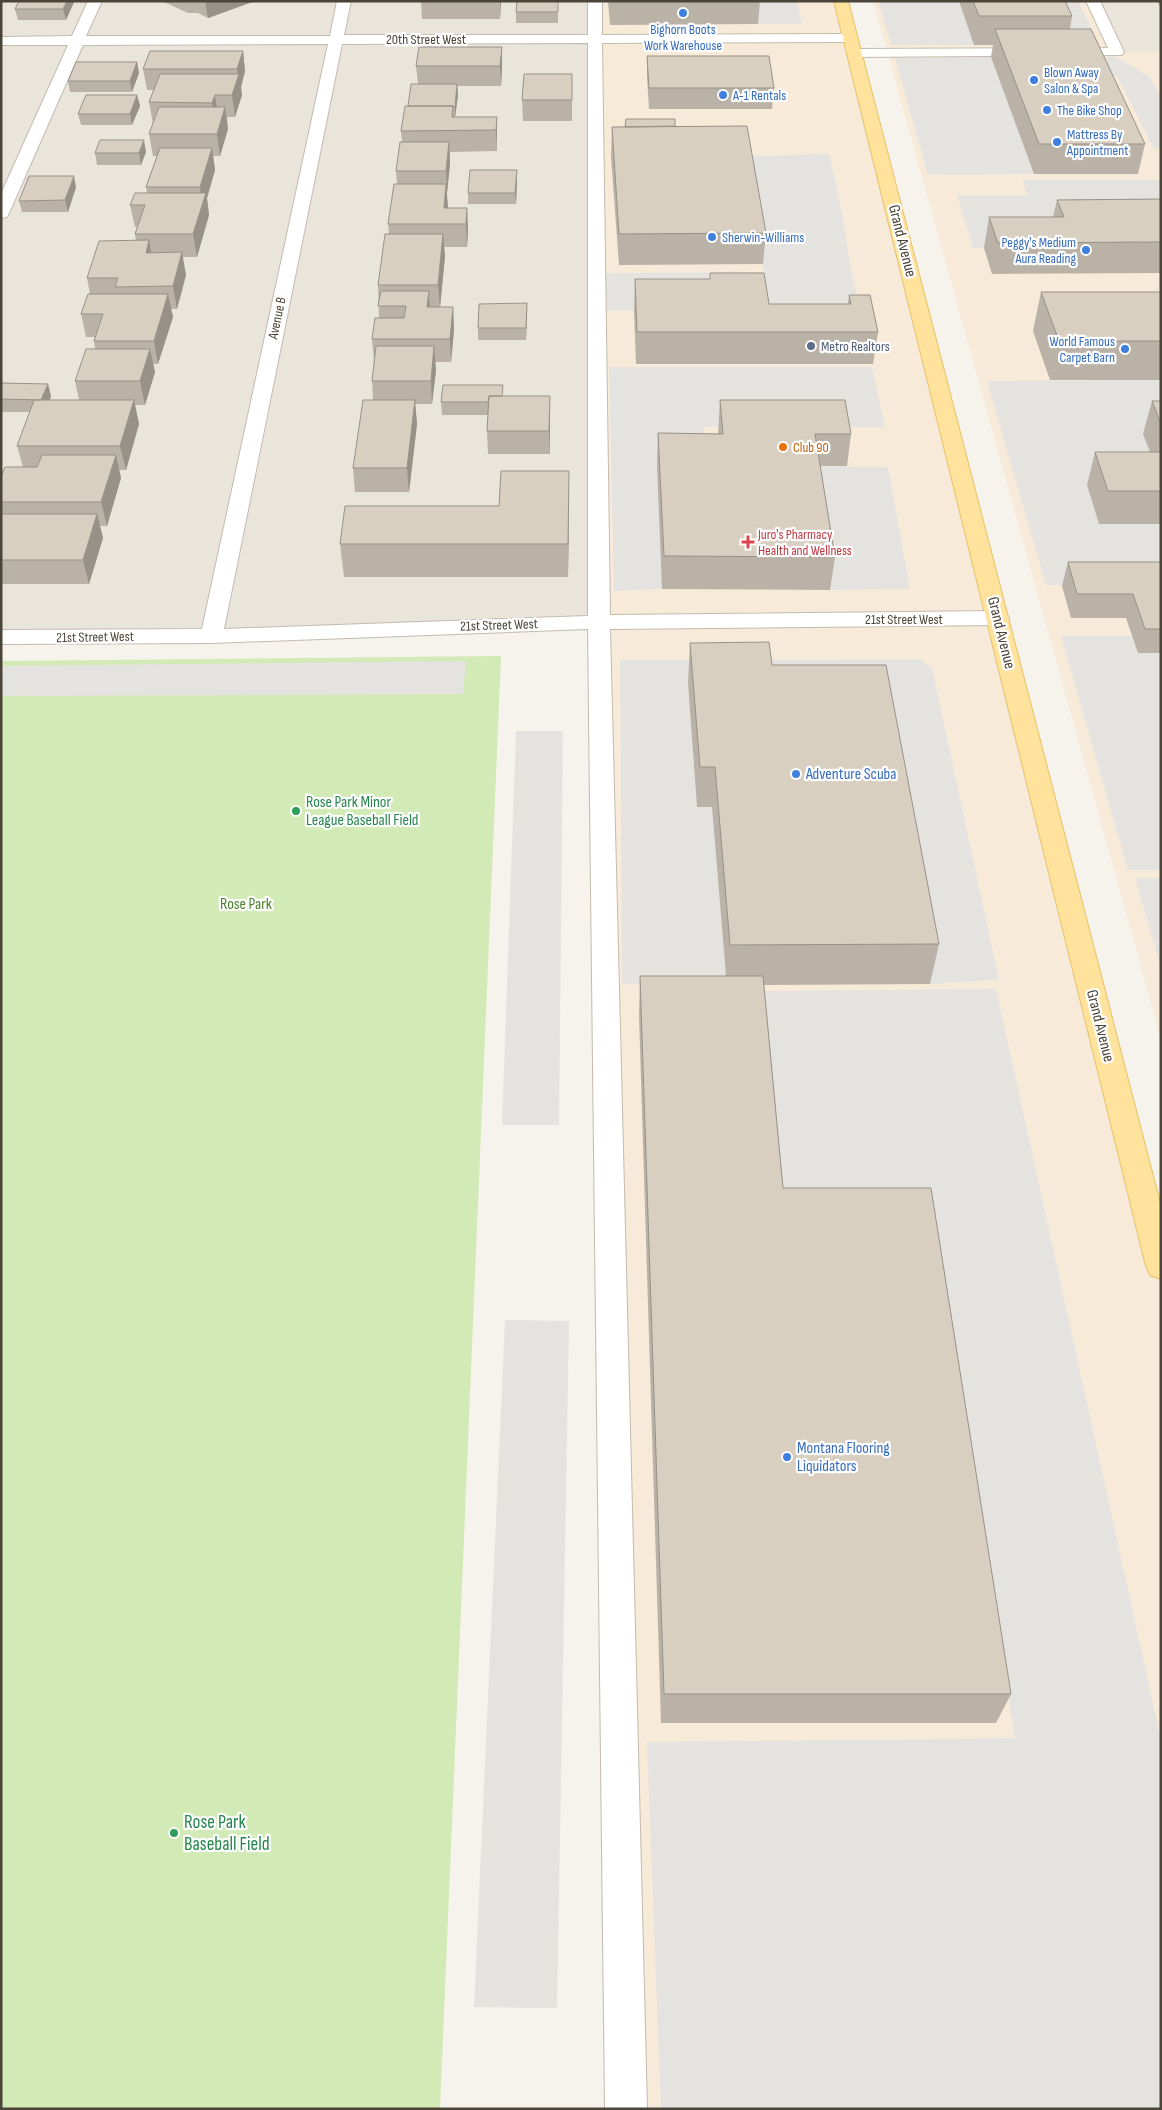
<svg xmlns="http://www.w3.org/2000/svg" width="1162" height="2110" font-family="'Sofia Sans Condensed',sans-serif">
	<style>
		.residential { fill: #eae5da }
		.commercial { fill: #f7ead8 }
		.green { fill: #d2eab5 }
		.parking { fill: #e5e3e0 }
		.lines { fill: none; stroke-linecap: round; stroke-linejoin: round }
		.minor-casing { stroke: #c2bbae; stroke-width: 2 }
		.major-casing { stroke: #e6c16a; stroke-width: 2 }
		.minor { fill: #fff; fill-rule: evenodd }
		.major { fill: #ffe39c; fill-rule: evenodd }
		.wall { fill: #bab2a6 }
		.shaded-wall { fill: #979187 }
		.building { fill: #d8cfc1; stroke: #979187 }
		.shop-dot { fill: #3f7fe0; stroke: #fff; stroke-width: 2 }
		.service-dot { fill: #5c6f8a; stroke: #fff; stroke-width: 2 }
		.food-dot { fill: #e8710a; stroke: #fff; stroke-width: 2 }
		.health-dot { fill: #e0444e; stroke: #fff; stroke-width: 2 }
		.leisure-dot { fill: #2e9e5b; stroke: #fff; stroke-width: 2 }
		.labels { text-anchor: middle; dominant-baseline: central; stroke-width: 4.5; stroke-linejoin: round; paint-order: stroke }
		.far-shop-label { font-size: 14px; fill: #366cbe; stroke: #fff; text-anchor: start }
		.far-street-label { font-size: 14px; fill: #4b4439; stroke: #fff }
		.far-service-label { font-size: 14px; fill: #4e5e75; stroke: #fff; text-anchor: start }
		.far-food-label { font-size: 14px; fill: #c56008; stroke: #fff; text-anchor: start }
		.far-health-label { font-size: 14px; fill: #be3a42; stroke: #fff; text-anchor: start }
		.street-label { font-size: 16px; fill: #4b4439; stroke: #fff }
		.shop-label { font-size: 16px; fill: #366cbe; stroke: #fff; text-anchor: start }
		.leisure-label { font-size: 16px; fill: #27864d; stroke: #fff; text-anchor: start }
		.park-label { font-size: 16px; fill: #4a7f2a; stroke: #fff }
		.near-leisure-label { font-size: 19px; fill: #27864d; stroke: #fff; text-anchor: start }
	</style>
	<rect width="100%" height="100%" fill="#f6f3ec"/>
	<path class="residential" d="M1,1h594l4,621 -598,15z
		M1093,1h68v51h-44z"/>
	<path class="commercial" d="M596,1h245l320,1264v844h-542z
		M873,1h220l24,51h44v987z"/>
	<path class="green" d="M501,656l-61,1453h-439v-1448z"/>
	<path class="parking" d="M754,1h43l5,23h-44z
		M878,1h81l15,44h-83z
		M1038,1h40l21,43h-32z
		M991,57l43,117 -106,1 -33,-117z
		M1085,57h31l34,20 11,21v51h-7l-37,-73h-23z
		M829,154l13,58 9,59 15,55 -157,-15h-102l-2,-38 159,-1 -20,-116z
		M1023,180h138v50l-177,18h-11l-16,-53h70z
		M609,367h263l13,60h-181l2,39 -44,123 -48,2z
		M1161,380v206l-115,-1 -59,-204z
		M812,466l76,1 22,122 -80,1z
		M1061,636h71l6,17h23v217h-33z
		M920,659l12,9 67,312 -69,4 -50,-279 -192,-22 9,124h15l15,178 -105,-1 -2,-324z
		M466,661l-3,33 -462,2v-30z
		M516,731h47l-4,394h-57z
		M1135,878h26v90z
		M996,989l165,751v369h-500l-14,-367 368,-4 -88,-524 -141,1 -24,-224z
		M505,1320l64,1 -12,687 -83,-1z"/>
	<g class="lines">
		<defs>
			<path id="minor" d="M88,1h14l-16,35h244l7,-35h14l-7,34h244v-34h14v34l248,-1 5,1 2,3 -2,3 -5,1 -248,1 8,572 388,-4 8,2 3,5 -3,5 -8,2 -388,4 37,1480h-42l-17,-1480 -376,14 -211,1v-14l201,-1 126,-585 -245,1 -74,168 -2,4 -6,1v-24l67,-149h-67v-8l71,-1zM588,43v573l-364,13 118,-585z
				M1086,1h14l24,51 -2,3 -268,2 -5,-1 -2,-3 2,-3 5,-1 254,-1z"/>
			<path id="major" d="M834,1h14l313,1206v72l-11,-4 -4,-9z"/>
		</defs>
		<use href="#minor" class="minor-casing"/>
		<use href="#major" class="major-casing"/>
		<use href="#minor" class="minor"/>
		<use href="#major" class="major"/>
	</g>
	<path class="wall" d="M162,1h93l-47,17 -10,-5h-10z
		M421,1h80l-1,18h-78z
		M558,1v22h-42v-11z
		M608,1h152l-2,23 -148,1z
		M959,1h106l7,15 -2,13 75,115 -7,30h-104l-43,-117 2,-12h-19z
		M1157,1h4v7z
		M74,2l-8,18h-48l-3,-11z
		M502,47v21l-1,18h-44l1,9 -3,22h42v34l-47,1v12l-3,29v15h20l1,22 -1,17h-23l1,9 -5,51h13l1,23 -3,32h-16l1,8 -4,34h-17l2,20 -8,68h-54l-2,-24 20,-68 -1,-19 2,-19 -2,-23 7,-21 -1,-33 11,-51 -1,-10 9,-40 -1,-13 6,-29 -1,-11 7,-25 10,-22 -2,-18z
		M243,51l2,20 -4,16 1,8 -7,22h-8l1,12 -8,27h-7l2,14 -8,28 2,17 -12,42h-15l4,18 -9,34h-6l2,8 -15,47h-5l2,8 -10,33h-10l4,19 -13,46h-7l2,8 -14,48h-7l3,12 -14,46h-88v-107l22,-10 -6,-21 13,-34h-29v-29l50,13 -1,4h29l-4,-19 20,-32 -1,-8 1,-4h-9l-5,-23 9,-20 -3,-16 49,-37 -1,-7 2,-7h-2l-5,-22 17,-12 -1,-6 11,-31h-4l-4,-22 4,-10 -4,-22 5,-12h-7l-4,-21z
		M647,56l127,32 -2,21h-123l-2,-32z
		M137,62l2,11 -7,19h-62l-2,-11z
		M572,74v47h-49l-1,-21z
		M137,95l3,11 -8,19h-51l-3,-11z
		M675,126l91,107 -3,31 -144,1 -8,-108 1,-30z
		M146,152l-5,13h-44l-2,-12z
		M517,182l-1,22h-48v-11z
		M76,187l-8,25h-46l-3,-11z
		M1161,199v74l-169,1 -8,-26 5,-31h64l4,-17z
		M710,273l59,31h79l1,-9 29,37 -5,32h-237l-2,-53 1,-32h75z
		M1041,292h120v88h-111l-17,-49z
		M527,303l-1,37h-48v-12z
		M503,396h47v58h-62l-1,-23 1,-16h-46l-1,-13z
		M720,400l131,34 -4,32h-27l15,91 -5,33 -168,-1 -5,-123 1,-33 60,1z
		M1152,401h9v123h-62l-12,-39 8,-33h55l-7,-18z
		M569,504l-1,73h-224l-4,-33 159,-38z
		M1068,562h93v91h-23l-12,-35h-55l-9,-32z
		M690,643l82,22 167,279 -9,40 -166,1 19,203 228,506 -15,29h-335l-22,-707 1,-40h86l-14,-169h-15l-9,-124z"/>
	<path class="shaded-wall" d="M67,1h7v1l-8,18 -3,-11z
		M205,1h50l-47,17z
		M500,1h1l-1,18z
		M502,47v21l-1,18 -1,-20z
		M243,51l2,20 -4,16 1,8 -7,22 -3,-22 6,-18 -1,-8z
		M137,62l2,11 -7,19 -2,-11z
		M457,84l1,11 -3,23v-11z
		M137,95l3,11 -8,19 -2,-11z
		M215,95l3,22 -2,7 -4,-21z
		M225,107l3,22 -8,27 -3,-22z
		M497,117v34l-1,-21z
		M144,140l2,12 -5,13 -2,-12z
		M449,142l1,22 -3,29 -1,-22z
		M212,148l3,22 -8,28 2,17 -12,42 -4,-23 9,-30 -2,-17z
		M517,170v12l-1,22 -1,-11z
		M74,176l2,11 -8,25 -3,-12z
		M446,184l2,22 -2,18 -2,-16z
		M467,208l1,22 -1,17 -1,-23z
		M443,234l2,22 -5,52 -2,-23z
		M149,240l4,23 -7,-10z
		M182,252l4,23 -9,34 -4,-23z
		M429,291l1,23 -3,-7z
		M168,294l5,23 -15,47 -4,-23z
		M527,303v12l-1,25v-12z
		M453,307l1,23 -3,32 -1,-23z
		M434,346l2,24 -4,34 -1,-23z
		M150,349l5,23 -10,33 -5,-24z
		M48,384l3,12 -6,16 -4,-12z
		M550,396v58l-1,-23z
		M134,400l5,24 -13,46 -6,-24z
		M415,400l2,24 -8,68 -2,-24z
		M116,455l5,23 -14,48 -6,-24z
		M569,471v33l-1,73v-33z
		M97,514l6,24 -14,46 -6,-24z"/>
	<path class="building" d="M19,1h48l-4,8h-48z
		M517,1h41v11h-42z
		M973,1h92l7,15h-93z
		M995,29h96l54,115h-106z
		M419,47h83l-2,19h-84z
		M150,51h93l-6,18h-94z
		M647,56h122l5,32h-125z
		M76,62h61l-7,19h-62z
		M160,74h79l-7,21h-17l-3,8 -63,-1z
		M524,74h48v26h-50z
		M411,84h46l-2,23h-2v-1h-45z
		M86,95h51l-7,19h-52z
		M405,106h48l-1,11h45l-1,13 -95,1z
		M159,107h66l-8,27h-68z
		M626,119h49v7l-50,1z
		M747,126l19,107 -147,1 -7,-107z
		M100,140h44l-5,13h-44z
		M400,142h49l-3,29h-50z
		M160,148h52l-12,39h-54z
		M470,170h47l-2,23h-47z
		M29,176h45l-9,24 -46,1z
		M394,184h52l-2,24h23l-1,16h-78z
		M135,193h71l-13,41h-58l10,-29h-15z
		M1161,199v43l-163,1 -9,-26h75l-7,-17z
		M385,234h58l-5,51h-60z
		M149,240l-3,13 36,-1 -9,34 -58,1 3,-9h-31l12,-37z
		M710,273h54l5,31h82l-2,-9h21l8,37h-241l-2,-53h75z
		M381,291h48l-2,16h26l-3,32h-78l3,-21h29l2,-12h-28z
		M1041,292h120v49h-102z
		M88,294h80l-14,47h-60l9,-27h-22z
		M527,303l-1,25h-48l1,-24z
		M376,346h58l-3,35h-59z
		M86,349h64l-10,32h-65z
		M1,383l47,1 -7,16 -40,-1z
		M443,385h60l-1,11h-13l-1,6h-47z
		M489,396h61l-1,35h-62z
		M34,400h100l-14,46h-103z
		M363,400h52l-8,68h-54z
		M720,400h125l6,34h-36l20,123 -171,-1 -6,-123 65,1z
		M1152,401h9v23z
		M1095,452h66v39h-53z
		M42,455h74l-15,47h-100v-25l4,-10h32z
		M501,471h68l-1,73h-228l5,-38h154z
		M1,514h96l-14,46h-82z
		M1068,562h93v67h-16l-12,-35h-56z
		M769,642l3,23h114l53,279 -209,1 -15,-178h-15l-10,-124z
		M640,976h123l20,212h148l80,506h-347z"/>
	<g class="shop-dot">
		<circle cx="683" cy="13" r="5"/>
		<circle cx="1034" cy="80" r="5"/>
		<circle cx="723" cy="95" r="5"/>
		<circle cx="1047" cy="110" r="5"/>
		<circle cx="1057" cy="142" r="5"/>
		<circle cx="712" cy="237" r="5"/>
		<circle cx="1086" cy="250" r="5"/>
		<circle cx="1125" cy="349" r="5"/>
		<circle cx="796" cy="774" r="5"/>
		<circle cx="787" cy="1457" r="5"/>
	</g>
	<circle class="service-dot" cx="811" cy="346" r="5"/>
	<circle class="food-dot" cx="783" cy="447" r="5"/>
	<path class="health-dot" d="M745.5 534.5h5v5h5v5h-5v5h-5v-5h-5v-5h5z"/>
	<g class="leisure-dot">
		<circle cx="296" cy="811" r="5"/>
		<circle cx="174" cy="1833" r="5"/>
	</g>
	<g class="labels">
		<g class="far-shop-label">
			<text x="683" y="29" text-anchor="middle">Bighorn Boots<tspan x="683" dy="16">Work Warehouse</tspan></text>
			<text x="1044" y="72">Blown Away<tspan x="1044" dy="16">Salon &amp; Spa</tspan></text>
			<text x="733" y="95">A-1 Rentals</text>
			<text x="1057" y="110">The Bike Shop</text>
			<text x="1067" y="134">Mattress By<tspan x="1067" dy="16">Appointment</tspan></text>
			<text x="722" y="237">Sherwin-Williams</text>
			<text x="1076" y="242" text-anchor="end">Peggy's Medium<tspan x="1076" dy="16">Aura Reading</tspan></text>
			<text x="1115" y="341" text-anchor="end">World Famous<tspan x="1115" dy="16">Carpet Barn</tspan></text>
		</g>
		<g class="far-street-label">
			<text x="426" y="39">20th Street West</text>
			<text transform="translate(277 318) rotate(-78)">Avenue B</text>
			<text x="904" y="619">21st Street West</text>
			<text transform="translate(499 625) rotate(-2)">21st Street West</text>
			<text transform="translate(95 637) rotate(-1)">21st Street West</text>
		</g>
		<g class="far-service-label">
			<text x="821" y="346">Metro Realtors</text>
		</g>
		<g class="far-food-label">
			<text x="793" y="447">Club 90</text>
		</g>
		<g class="far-health-label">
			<text x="758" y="534">Juro's Pharmacy<tspan x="758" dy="16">Health and Wellness</tspan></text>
		</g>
		<g class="street-label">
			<text transform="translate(902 241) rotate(76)">Grand Avenue</text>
			<text transform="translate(1001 633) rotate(76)">Grand Avenue</text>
			<text transform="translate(1100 1026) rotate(76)">Grand Avenue</text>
		</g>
		<g class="shop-label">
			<text x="806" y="774">Adventure Scuba</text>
			<text x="797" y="1448">Montana Flooring<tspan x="797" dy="18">Liquidators</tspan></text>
		</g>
		<g class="leisure-label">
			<text x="306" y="802">Rose Park Minor<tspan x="306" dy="18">League Baseball Field</tspan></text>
		</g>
		<g class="park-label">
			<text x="246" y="904">Rose Park</text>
		</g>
		<g class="near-leisure-label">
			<text x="184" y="1822">Rose Park<tspan x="184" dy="22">Baseball Field</tspan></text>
		</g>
	</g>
	<rect width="1162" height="2110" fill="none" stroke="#4b4439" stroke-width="5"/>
</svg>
